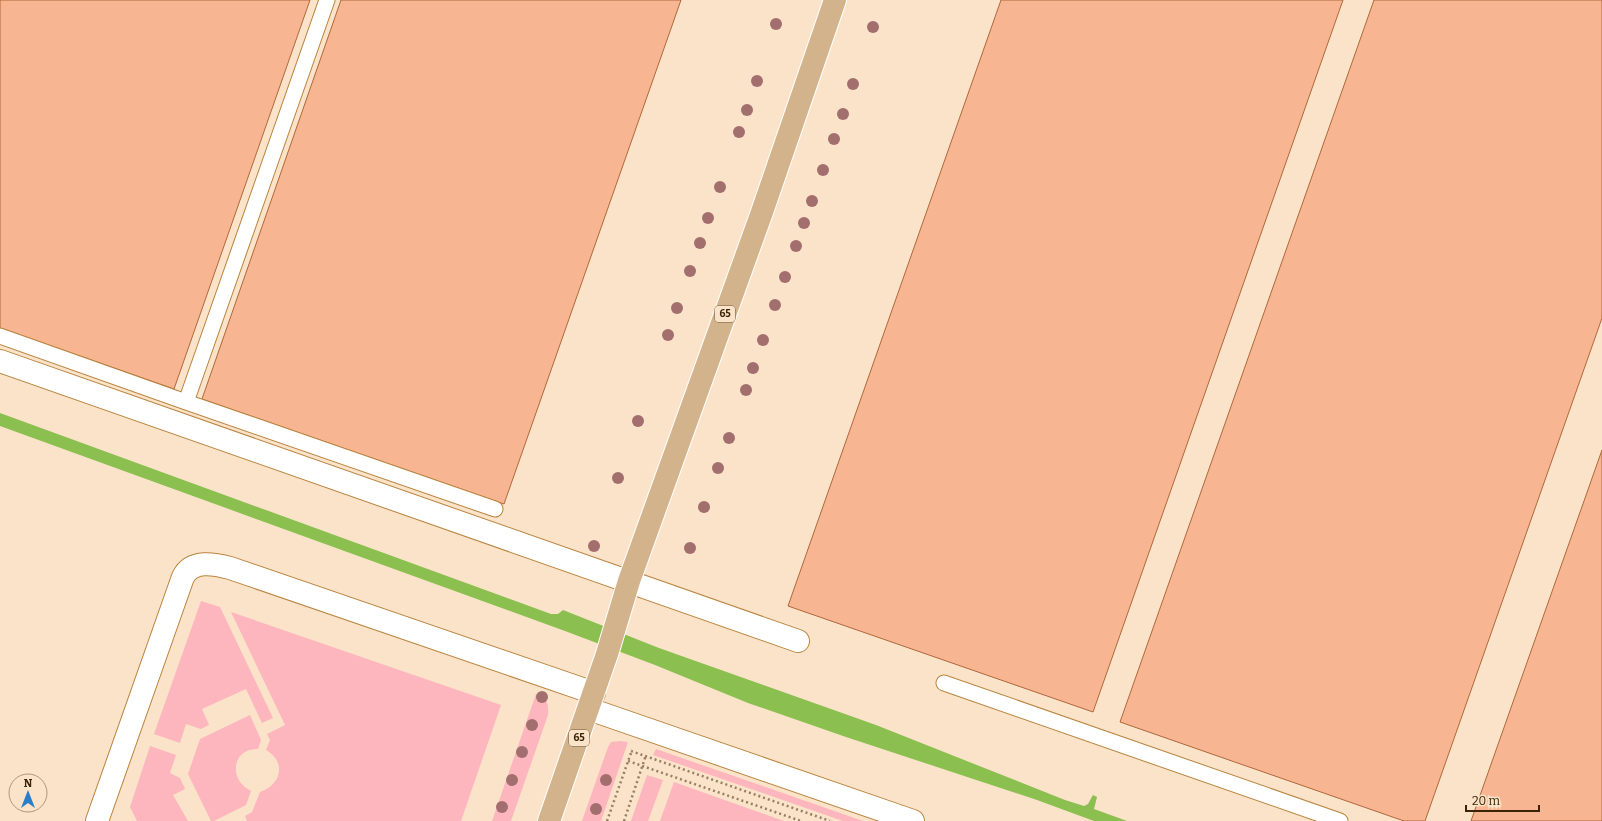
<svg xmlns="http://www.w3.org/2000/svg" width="1602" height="821" font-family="Bitter,serif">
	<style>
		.green { fill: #fdb5be }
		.water { fill: #8bbf50 }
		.building { fill: #f7b691; stroke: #af673b }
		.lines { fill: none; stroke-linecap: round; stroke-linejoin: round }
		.lane-casing { stroke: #ba843e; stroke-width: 17 }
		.street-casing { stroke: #ba843e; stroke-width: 24 }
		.secondary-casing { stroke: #ba843e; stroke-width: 24 }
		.primary-casing { stroke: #fff; stroke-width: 24 }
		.path { stroke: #967f62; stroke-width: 2.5; stroke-dasharray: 2 3; stroke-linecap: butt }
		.lane { stroke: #fff; stroke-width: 15 }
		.street { stroke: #fff; stroke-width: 22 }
		.secondary { stroke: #fff; stroke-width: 22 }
		.primary { stroke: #d3b38b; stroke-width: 22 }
		.tree { fill: #a36e6e }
		.labels { text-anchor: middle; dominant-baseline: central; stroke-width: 3; stroke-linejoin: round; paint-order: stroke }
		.shield { fill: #fae3c8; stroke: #745d40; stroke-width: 1 }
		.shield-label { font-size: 10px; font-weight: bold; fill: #3a2405 }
	</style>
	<rect width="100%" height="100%" fill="#fae3c8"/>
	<path class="green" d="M201,601l19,6 53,111 -11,5 -16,-34 -44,20 7,16 -8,4 -15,-5 -6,19 -26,-9z
		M231,612l270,93 -40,116h-214l-2,-5 7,-4 8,-20c21,-7 27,-30 6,-42l4,-10 -3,-6 18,-9z
		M536,694c11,4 13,9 12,21l-37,106h-19z
		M250,715l11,25 -3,9c-25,-1 -31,30 -7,42l-5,14 -32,16h-3l-23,-47 12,-35z
		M620,741l8,1 -27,79h-19l26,-74 3,-5z
		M150,746l26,9 -6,18 10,5 5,11 -12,6 15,26h-51l-7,-14z
		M656,749l207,72h-20l-190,-66z
		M647,775l16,5 -15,41h-17z
		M674,782l110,39h-124z"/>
	<path class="water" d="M0,413l551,201h7l5,-4 96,38 217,77 189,75 19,6 4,-2 5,-9 4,2 -3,12 33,12h-33l-57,-21 -191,-63 -98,-34 -93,-38 -90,-34 -565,-205z"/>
	<path class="building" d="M0,0h310l-136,389 -174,-61z
		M341,0h340l-177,504 -302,-105z
		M1001,0h342l-250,712 -305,-106z
		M1374,0h228v318l-177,503h-21l-284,-99z
		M1602,450v371h-131z"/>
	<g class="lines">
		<defs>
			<path id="lane" d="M0,336l186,66 141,-402
				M186,402l309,107
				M944,683l396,138"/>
			<path id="street" d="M0,361l798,280
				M97,821l86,-244c9,-18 32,-13 47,-9l364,125"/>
			<path id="secondary" d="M589,709l324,112"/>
			<path id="primary" d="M549,821l58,-167 22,-73 133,-369 73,-212"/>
		</defs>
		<use href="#lane" class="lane-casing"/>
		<use href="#street" class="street-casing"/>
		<use href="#secondary" class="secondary-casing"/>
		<use href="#primary" class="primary-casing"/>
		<path class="path" d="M631,751l199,70
			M628,761l173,60
			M607,821l25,-71
			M624,821l22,-66"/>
		<use href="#lane" class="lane"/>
		<use href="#street" class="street"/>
		<use href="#secondary" class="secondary"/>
		<use href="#primary" class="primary"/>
	</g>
	<g class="tree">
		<circle cx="776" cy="24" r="6"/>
		<circle cx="873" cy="27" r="6"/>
		<circle cx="757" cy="81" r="6"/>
		<circle cx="853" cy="84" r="6"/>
		<circle cx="747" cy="110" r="6"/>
		<circle cx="843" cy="114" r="6"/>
		<circle cx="739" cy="132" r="6"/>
		<circle cx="834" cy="139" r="6"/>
		<circle cx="823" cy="170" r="6"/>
		<circle cx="720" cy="187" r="6"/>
		<circle cx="812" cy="201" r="6"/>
		<circle cx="708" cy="218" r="6"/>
		<circle cx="804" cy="223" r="6"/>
		<circle cx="700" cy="243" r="6"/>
		<circle cx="796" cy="246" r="6"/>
		<circle cx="690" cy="271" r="6"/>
		<circle cx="785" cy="277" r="6"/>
		<circle cx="775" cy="305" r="6"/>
		<circle cx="677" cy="308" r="6"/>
		<circle cx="668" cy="335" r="6"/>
		<circle cx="763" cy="340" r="6"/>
		<circle cx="753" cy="368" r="6"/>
		<circle cx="746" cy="390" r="6"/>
		<circle cx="638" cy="421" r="6"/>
		<circle cx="729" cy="438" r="6"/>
		<circle cx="718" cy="468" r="6"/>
		<circle cx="618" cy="478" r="6"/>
		<circle cx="704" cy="507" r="6"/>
		<circle cx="594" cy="546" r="6"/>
		<circle cx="690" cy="548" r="6"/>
		<circle cx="542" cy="697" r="6"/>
		<circle cx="532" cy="725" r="6"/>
		<circle cx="522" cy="752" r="6"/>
		<circle cx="512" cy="780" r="6"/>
		<circle cx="606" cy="780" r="6"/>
		<circle cx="502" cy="807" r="6"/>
		<circle cx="596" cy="809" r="6"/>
	</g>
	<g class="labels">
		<g class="shield">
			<rect x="715" y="306" width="20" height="16" rx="3"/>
			<rect x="569" y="730" width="20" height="16" rx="3"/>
		</g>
		<g class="shield-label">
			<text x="725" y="314">65</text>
			<text x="579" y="738">65</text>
		</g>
	</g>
	<g transform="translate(28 793)"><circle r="19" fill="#fae3c8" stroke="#ad977a"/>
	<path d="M0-3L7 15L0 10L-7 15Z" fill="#297ecc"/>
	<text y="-6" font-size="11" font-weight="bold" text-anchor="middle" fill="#3a2405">N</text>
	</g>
	<path d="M1466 805v6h73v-6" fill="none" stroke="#3a2405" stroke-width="2"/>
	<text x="1472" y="805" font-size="12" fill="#3a2405" stroke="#fae3c8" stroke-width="3" paint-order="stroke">20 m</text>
</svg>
